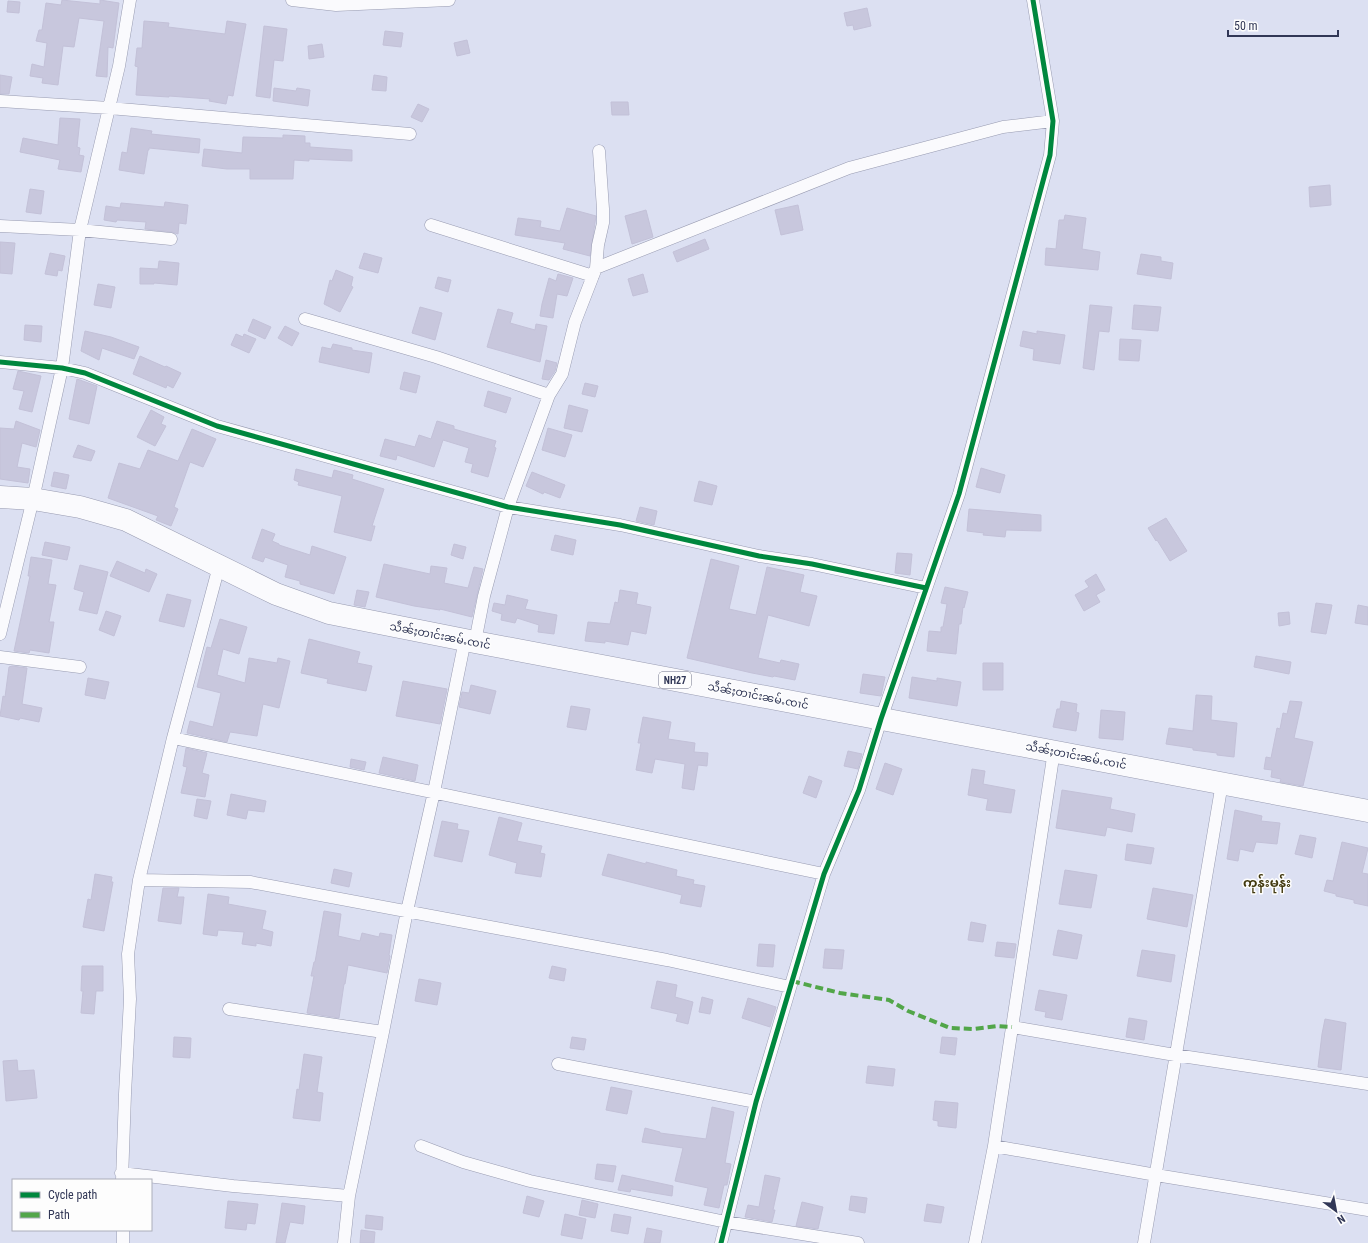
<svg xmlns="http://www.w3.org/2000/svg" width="1368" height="1243" font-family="'Roboto Condensed','Noto Sans Myanmar',sans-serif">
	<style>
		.building { fill: #c8c7dd; stroke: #c3c1d8 }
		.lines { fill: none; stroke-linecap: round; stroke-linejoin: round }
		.street-casing { stroke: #989bb1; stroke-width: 13 }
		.highway-casing { stroke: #989bb1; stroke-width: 23 }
		.street { stroke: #fafafd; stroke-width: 12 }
		.highway { stroke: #fafafd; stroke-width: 22 }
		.quiet { stroke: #52a649; stroke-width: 4; stroke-dasharray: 8 4; stroke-linecap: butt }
		.cycleway-casing { stroke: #fdfdfd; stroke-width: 8 }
		.cycleway { stroke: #00873e; stroke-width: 5 }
		.labels { text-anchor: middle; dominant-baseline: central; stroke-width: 3; stroke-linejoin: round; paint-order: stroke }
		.shield { fill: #fdfdfd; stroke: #6e7288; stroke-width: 1 }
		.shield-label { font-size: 10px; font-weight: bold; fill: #313756 }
		.street-label { font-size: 11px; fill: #313756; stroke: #fdfdfd }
		.quarter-label { font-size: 13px; font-weight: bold; fill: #42390f; stroke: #fdfdfd }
	</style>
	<rect width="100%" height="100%" fill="#dce0f2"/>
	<path class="building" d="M62,0l38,4v-4l19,3 -6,45 -5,-1 -1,30 -11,-1 8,-55 -25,-3 -5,29 -11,-1 -5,39 -16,-2 1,-5 -13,-2 2,-12 12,3 3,-24 -11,-2 3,-11h3l4,-27 15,2z
		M8,1l12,1 -1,11 -12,-1z
		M867,8l4,18 -17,4 -1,-5 -6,1 -3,-13z
		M144,21l25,2 -1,4 57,7 2,-13 19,3 -13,72 -5,-1 -2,9 -17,-3 1,-2 -41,-3v1l-33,-2 2,-28 -3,-1 2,-18h5z
		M264,26l23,3 -4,32 -9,-1 -4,38 -14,-2z
		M385,31l18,2 -2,14 -18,-2z
		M467,40l3,13 -13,3 -3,-13z
		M322,44l2,13 -15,2 -1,-13z
		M0,75l12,2 -3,17h-9z
		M374,75l13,2 -1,14 -14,-1z
		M274,88l22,3 1,-3 13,2 -2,16 -35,-5z
		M611,102h17l1,13h-17z
		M418,104l11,5 -7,13 -11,-5z
		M60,118l20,1 -3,28 3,1 -1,7 5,1 -3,16 -23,-3 2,-9 -40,-8 3,-14 35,7z
		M131,128l21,3 -1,3 49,5 -1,14 -50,-5v2h-1l-4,24 -25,-4 3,-18 5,1z
		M283,135l22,1v7h5v4l42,3v11l-43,-2v2l-15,-1 -1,19h-43v-10h-23l-25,-3 2,-17 38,4 1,-16 40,1z
		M1330,185l1,20 -21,2 -1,-20z
		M30,189l14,2 -3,23 -15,-2z
		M165,202l23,3 -2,19 -7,-1 -1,11 -6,-2 -27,-3 1,-7 -29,-2 -1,2 -12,-2 2,-14 14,2 1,-5 43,4z
		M798,205l5,25 -22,5 -6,-25z
		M567,208l29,8 -6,40 -27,-7 2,-6 -50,-8 3,-17 23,3 -1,6 20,4z
		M646,210l7,27 -21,7 -7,-28z
		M1065,215l21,3 -4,31 18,3 -2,18 -53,-5 1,-17 10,1 3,-29h5z
		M705,239l4,10 -32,13 -4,-10z
		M0,242l15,1 -3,31 -12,-1z
		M50,253l15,3 -3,15 -4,-1 -1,6 -12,-2z
		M364,253l18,5 -4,15 -19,-5z
		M1141,254l20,3v4l12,2 -2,16 -34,-5z
		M159,261l20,2 -2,22 -23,-2v1h-14v-16l18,1z
		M336,270l17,7 -2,9 2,1 -13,25 -16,-8 6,-24 2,1z
		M558,274l15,4 -6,18 -10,-2 -4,24 -13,-2 2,-12 7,-26 7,3z
		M643,274l5,18 -15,4 -5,-17z
		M438,277l13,3 -3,12 -13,-4z
		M98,284l17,3 -4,21 -17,-3z
		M1090,305l22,2 -3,25 -10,-1 -5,39 -11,-2z
		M1134,305l27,2 -3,24 -26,-2z
		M420,307l22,6 -7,27 -23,-7z
		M498,309l15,4 -3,10 25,7 1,-6 11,2 -7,36 -53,-15z
		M253,319l18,8 -6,12 -17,-8z
		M25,325l17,1 -1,16 -17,-2z
		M285,326l14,7 -7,13 -14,-8z
		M85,331l26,6 28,10 -5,12 -32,-11 -3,12 -18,-9z
		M1023,331l14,3v-3l28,4 -5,29 -27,-4 1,-11 -14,-3z
		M236,334l7,3 1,-3 12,5 -7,14 -18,-8z
		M1120,339l21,1 -2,21 -20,-1z
		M333,344l19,4v2l20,3 -3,20 -50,-11 3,-15 9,2z
		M140,356l25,11 1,-1 15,7 -8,15 -6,-3 -1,3 -33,-14z
		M546,360l11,3 -2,8 -6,9 -7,-1z
		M18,371l23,5 -9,36 -13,-3 5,-18 -11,-2z
		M404,372l16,4 -4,17 -16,-4z
		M77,379l20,7 -8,38 -20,-5z
		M585,383l13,3 -3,11 -13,-3z
		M488,391l23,7 -5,15 -22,-7z
		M569,405l19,5 -6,22 -18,-4z
		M151,410l13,7 -3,7 5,2 -11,20 -18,-9z
		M16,421l24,9 -4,17 -14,-4 -5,24 13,2 -2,14 -28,-4v-51l14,1z
		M437,421l17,5v3l42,12 -2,6 2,1 -8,29 -17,-5 2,-8 -8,-2 4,-14 -26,-8 -9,27 -37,-12 -1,5 -16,-4 5,-17 30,8 4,-12 12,4z
		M548,428l24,7 -7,22 -23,-7z
		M192,429l24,10 -13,28 -13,-5 -16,45 4,2 -7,17 -15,-6 2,-4 -50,-18 11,-35 21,6 8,-19 30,11z
		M78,445l17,6 -4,10 -18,-4z
		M981,468l24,7 -5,18 -24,-6z
		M296,469l36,9 2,-8 19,5 -1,4 32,10 -12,37h3l-4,15 -37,-9 8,-36 -44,-11 1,-3 -5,-2z
		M54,472l15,3 -3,14 -15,-3z
		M532,472l33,13 -5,13 -16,-6 -1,2 -17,-8z
		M699,481l18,5 -5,19 -18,-4z
		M640,507l17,4 -3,14 -18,-4z
		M969,509l72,6v16l-35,-1 -1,7 -22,-2 1,-2 -17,-2z
		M1166,518l21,33 -17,10 -13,-21 -1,1 -8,-13z
		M262,529l13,5 -3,7 7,3v1l31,10 2,-9 34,11 -12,37 -34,-10v-3l-15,-4 3,-12 -23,-8 -2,5 -11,-4z
		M555,535l21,5 -3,15 -22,-5z
		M45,542l25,5 -3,13 -25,-5z
		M454,544l12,3 -3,12 -12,-4z
		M897,553l15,1 -2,21 -15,-2z
		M31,557l21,3 -4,24 8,1 -7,37h5l-5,31 -19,-3 -1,3 -15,-2 16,-75h-2z
		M711,559l28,7 -10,43 27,6 11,-48 37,8 -4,17 17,4 -8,30 -41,-11 -10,43 22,5 1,-3 18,4 -4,16 -21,-4 -1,1 -21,-4 -65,-15z
		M117,561l28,12 1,-4 11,5 -8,18 -39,-16z
		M384,564l46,10 1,-8 16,2 -3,15 24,5 6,-21 9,2 -11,48 -32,-8v1l-26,-4 -38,-9z
		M80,565l28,7 -11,42 -18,-4 5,-18 -10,-3z
		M1096,574l9,16 -9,5 4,7 -16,9 -9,-16 14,-8 -4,-6z
		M945,587l23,5 -4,16 -1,-1 -2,17h-2l-3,30 -29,-3 2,-20 12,1v-5h2l4,-23 -6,-1z
		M357,590l12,2 -4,15 -11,-2z
		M620,590l18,3 -2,11 15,3 -5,27 -15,-3 -3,14 -23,-4v2l-20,-2 3,-19 22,2 5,-22 3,1z
		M167,594l24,6 -7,27 -25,-6z
		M507,595l21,5 -3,9 32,6 -3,19 -16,-2 1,-7 -22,-7 -2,5 -14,-3 1,-6 -10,-3 2,-8 11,2z
		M1316,603l16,2 -6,29 -15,-2z
		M1358,605l10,2v18l-13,-2z
		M106,611l15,5 -7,20 -15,-6z
		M1289,612l1,12 -11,2 -1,-13z
		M220,619l27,8 -8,27 -16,-5 -6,26 28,8 4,-25 28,5 1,-5 12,3 -11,47 -16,-4 -6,32 -27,-4 -3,10 -40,-9 3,-12 23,6 8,-34 -24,-6 10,-40 4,1z
		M309,639l51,13 -3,11 15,3 -6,25 -39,-8 1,-4 -27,-6z
		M1256,656l35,6 -2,12 -35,-7z
		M983,663h20v27h-20z
		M12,666l15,2 -5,36 20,4 -3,14 -19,-4 -1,2 -19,-4 3,-20 2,1 4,-30z
		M863,674l22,3 -4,19 -21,-3z
		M912,677l25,4v-3l24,4 -4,24 -48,-8z
		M88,678l21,4 -4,17 -20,-4z
		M403,681l44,8 -7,35 -44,-8z
		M471,685l25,6 -6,23 -31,-7 3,-15 7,1z
		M1196,695l16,1 -1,24 26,3 -3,34 -17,-2v-2l-24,-3v-2l-27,-4 3,-16 24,3z
		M1061,701l16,3 -1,8 3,1 -3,18 -23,-4 4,-18h3z
		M1290,701l12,1 -8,36 19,4 -10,44 -23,-4 1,-3 -10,-2 1,-7 -8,-1 2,-12 5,1 6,-30 3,1 3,-16 4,1z
		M571,706l19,3 -4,21 -19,-3z
		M1101,710l24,2 -2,28 -24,-2z
		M643,717l28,5 -3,17 27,4 -1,9 14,1 -1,13 -9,-1 -4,25 -12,-2 3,-24 -30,-5 -3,14 -16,-3 5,-27h-3z
		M186,748l21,5 -5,20 7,2 -4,22 -24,-4 6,-26 -4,-1z
		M848,751l14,3 -4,15 -14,-3z
		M383,757l35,8 -3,16 -36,-8z
		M351,759l15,3 -2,8 -14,-3z
		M885,763l17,6 -9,26 -17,-6z
		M972,769l13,2 -2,13 32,6 -4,23 -25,-3 2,-11 -20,-4z
		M809,776l13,5 -6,17 -13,-5z
		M1062,790l50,8 -2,11 25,5 -3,18 -25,-5 -2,9 -49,-8z
		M231,794l35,7 -2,11 -16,-2 -2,9 -19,-4z
		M197,799l14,2 -4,18 -13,-3z
		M1235,810l27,6 -1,5 19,2 -3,21 -21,-2 -3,10 -13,-3 -2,12 -11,-2z
		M499,817l23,6 -5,18 25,5 -2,7 5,1 -4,23 -26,-4 2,-10 -28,-8z
		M442,821l16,3 -1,5 12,2 -7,31 -28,-6z
		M1300,835l16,3 -4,20 -17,-4z
		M1342,842l26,6 -6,25 6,1v32l-14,-3v-3l-18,-4v-2l-12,-3 3,-11 6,1z
		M1127,844l27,4 -3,16 -26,-4z
		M608,854l38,10v-2l31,8 -1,6 18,4 -1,4 12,2 -4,21 -21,-4 2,-8 -80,-20z
		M334,869l18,4 -3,14 -18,-4z
		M1065,870l32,5 -6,33 -32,-4z
		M95,874l17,3 -1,5h2l-9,49 -21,-4 5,-28 3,1z
		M163,888h16l-2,9h7l-3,27 -23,-3z
		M1153,888l40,7 -6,32 -40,-8z
		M208,894l21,3 -1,7 38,7 -4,18 11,3 -2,14 -15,-3v3l-14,-2 2,-12 -26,-2 -1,6 -14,-2z
		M324,911l17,3 -3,22 22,5 2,-8 17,4 1,-4 12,2 -3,20 1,1 -3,17 -39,-8 -3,19h-1l-5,34 -32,-5 7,-37h-3l3,-14h1z
		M971,922l15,3 -3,17 -15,-2z
		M1058,930l24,5 -5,24 -24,-4z
		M997,942l19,2 -2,14 -19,-2z
		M759,944l16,1 -2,22 -16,-1z
		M825,949l19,1 -2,19 -19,-1z
		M1142,950l33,5 -4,27 -34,-6z
		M82,966h21v25h-7l-2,23 -13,-1 2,-22h-2z
		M552,966l14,3 -2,12 -15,-3z
		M419,979l22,4 -4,22 -22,-4z
		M657,981l20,4 -2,12 18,5 -5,22 -12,-3 2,-7 -27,-6z
		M1039,990l28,5 -5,25 -17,-3 1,-5 -11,-2z
		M702,997l11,3 -3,14 -11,-2z
		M748,998l28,9 -6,20 -28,-9z
		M1129,1018l18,3 -3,19 -18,-3z
		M1325,1019l21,4 -5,47 -23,-3 4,-33z
		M174,1037l17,1 -1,20 -17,-1z
		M572,1037l14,2 -2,11 -14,-2z
		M942,1037l15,1 -2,17 -15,-2z
		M304,1054l18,3 -5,35 6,1 -3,28 -27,-3 4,-29 2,1z
		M17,1060l1,11 16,-1 3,28 -31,3 -3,-40z
		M868,1066l27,3 -2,17 -27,-3z
		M611,1087l21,4 -5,23 -21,-4z
		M935,1101l23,2 -2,25 -18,-2v-5l-5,-1z
		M712,1107l22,5 -9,51 6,1 -4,21h-3l-5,23 -15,-3 4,-17 -33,-7 8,-33 -41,-6 3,-14 15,4v1l46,6z
		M597,1164l19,2 -3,16 -18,-3z
		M622,1175l51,11 -1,10 -41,-7 -1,3 -12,-2z
		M765,1175l15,3 -7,32h2l-3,12 -27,-5 3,-12 11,2z
		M527,1196l17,5 -5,16 -16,-4z
		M851,1196l16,2 -2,15 -16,-3z
		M582,1200l16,4 -3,14 -16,-3z
		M228,1201l30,3 -3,20 -8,-1 -1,7 -21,-2z
		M802,1202l21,5 -5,22 -22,-3z
		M282,1203l23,3 -2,18 -13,-2 -5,21h-9z
		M927,1204l17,3 -3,16 -17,-2z
		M565,1214l21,5 -4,20 -21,-4z
		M614,1214l17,3 -3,17 -17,-3z
		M366,1215l17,2 -1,13 -17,-2z
		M647,1228l15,3 -2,12h-16z
		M361,1230l14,2 -1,11h-14z"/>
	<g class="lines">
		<defs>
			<path id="street" d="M292,0l44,5 113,-5
				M0,101l109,7 301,26
				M431,225l162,51
				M0,226l80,4 91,9
				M596,268l253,-100 154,-41 50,-6
				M305,319l131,38 113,38
				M0,362l62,6 23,5 132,53 291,81 112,18 139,31 53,8 114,24
				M0,634l33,-135 29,-131 18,-138 39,-164 11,-66
				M475,642l9,-46 24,-89 41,-112 13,-21 13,-52 21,-54 2,-23 5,-22v-14l-4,-58
				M0,657l80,10
				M173,738l651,136
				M139,880l111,2 417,78 123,27
				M229,1009l154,23
				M1012,1027l163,28 193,29
				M558,1064l198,38
				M421,1146l42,16 67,19 196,41 132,21
				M994,1146l162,29 212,35
				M121,1173l112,13 116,10
				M122,1180l3,-86 5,-95 -2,-45 11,-74 34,-142 46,-172
				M123,1230v13
				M344,1243l5,-47 34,-164 24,-121 27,-119 31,-152
				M721,1243l35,-141 68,-228 35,-84 22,-71 78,-225 91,-339 3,-34 -20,-121
				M975,1243l19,-97 60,-395
				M1144,1243l78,-460"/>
			<path id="highway" d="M0,497l33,2 47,8 46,13 150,74 53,19 146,29 893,169"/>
		</defs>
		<use href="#street" class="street-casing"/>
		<use href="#highway" class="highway-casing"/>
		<use href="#street" class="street"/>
		<use href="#highway" class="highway"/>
		<path class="quiet" d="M792,981l48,12 49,7 19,11 42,17 23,1 24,-3 15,1"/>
		<defs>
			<path id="cycleway" d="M0,362l62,6 23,5 132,53 291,81 112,18 139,31 53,8 114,24
				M721,1243l35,-141 68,-228 35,-84 22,-71 78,-225 91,-339 3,-34 -20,-121"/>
		</defs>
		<use href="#cycleway" class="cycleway-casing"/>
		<use href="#cycleway" class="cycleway"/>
	</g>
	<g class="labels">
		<rect class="shield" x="659" y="672" width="32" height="16" rx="3"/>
		<g class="shield-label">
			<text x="675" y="680">NH27</text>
		</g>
		<g class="street-label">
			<text transform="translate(440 636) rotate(11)">သဵၼ်ႈတၢင်းၼမ်ႉၸၢင်</text>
			<text transform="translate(758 696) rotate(11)">သဵၼ်ႈတၢင်းၼမ်ႉၸၢင်</text>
			<text transform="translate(1076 756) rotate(11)">သဵၼ်ႈတၢင်းၼမ်ႉၸၢင်</text>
		</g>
		<g class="quarter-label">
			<text x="1267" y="882">ကုန်းမုန်း</text>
		</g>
	</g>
	<rect x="12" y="1179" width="140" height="52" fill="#fdfdfd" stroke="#abaeba"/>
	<rect x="20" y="1192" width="20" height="6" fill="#00873e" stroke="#abaeba"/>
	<text x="48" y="1199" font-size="12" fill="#313756">Cycle path</text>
	<rect x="20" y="1212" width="20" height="6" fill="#52a649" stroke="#abaeba"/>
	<text x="48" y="1219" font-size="12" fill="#313756">Path</text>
	<g transform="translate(1336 1211) rotate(148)" stroke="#fdfdfd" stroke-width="3" paint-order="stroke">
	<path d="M0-3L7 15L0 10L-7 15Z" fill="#313756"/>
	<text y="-6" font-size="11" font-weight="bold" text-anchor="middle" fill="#313756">N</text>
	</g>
	<path d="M1228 30v6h110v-6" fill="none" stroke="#313756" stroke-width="2"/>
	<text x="1234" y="30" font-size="12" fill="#313756" stroke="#fdfdfd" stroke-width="3" paint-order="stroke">50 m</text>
</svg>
